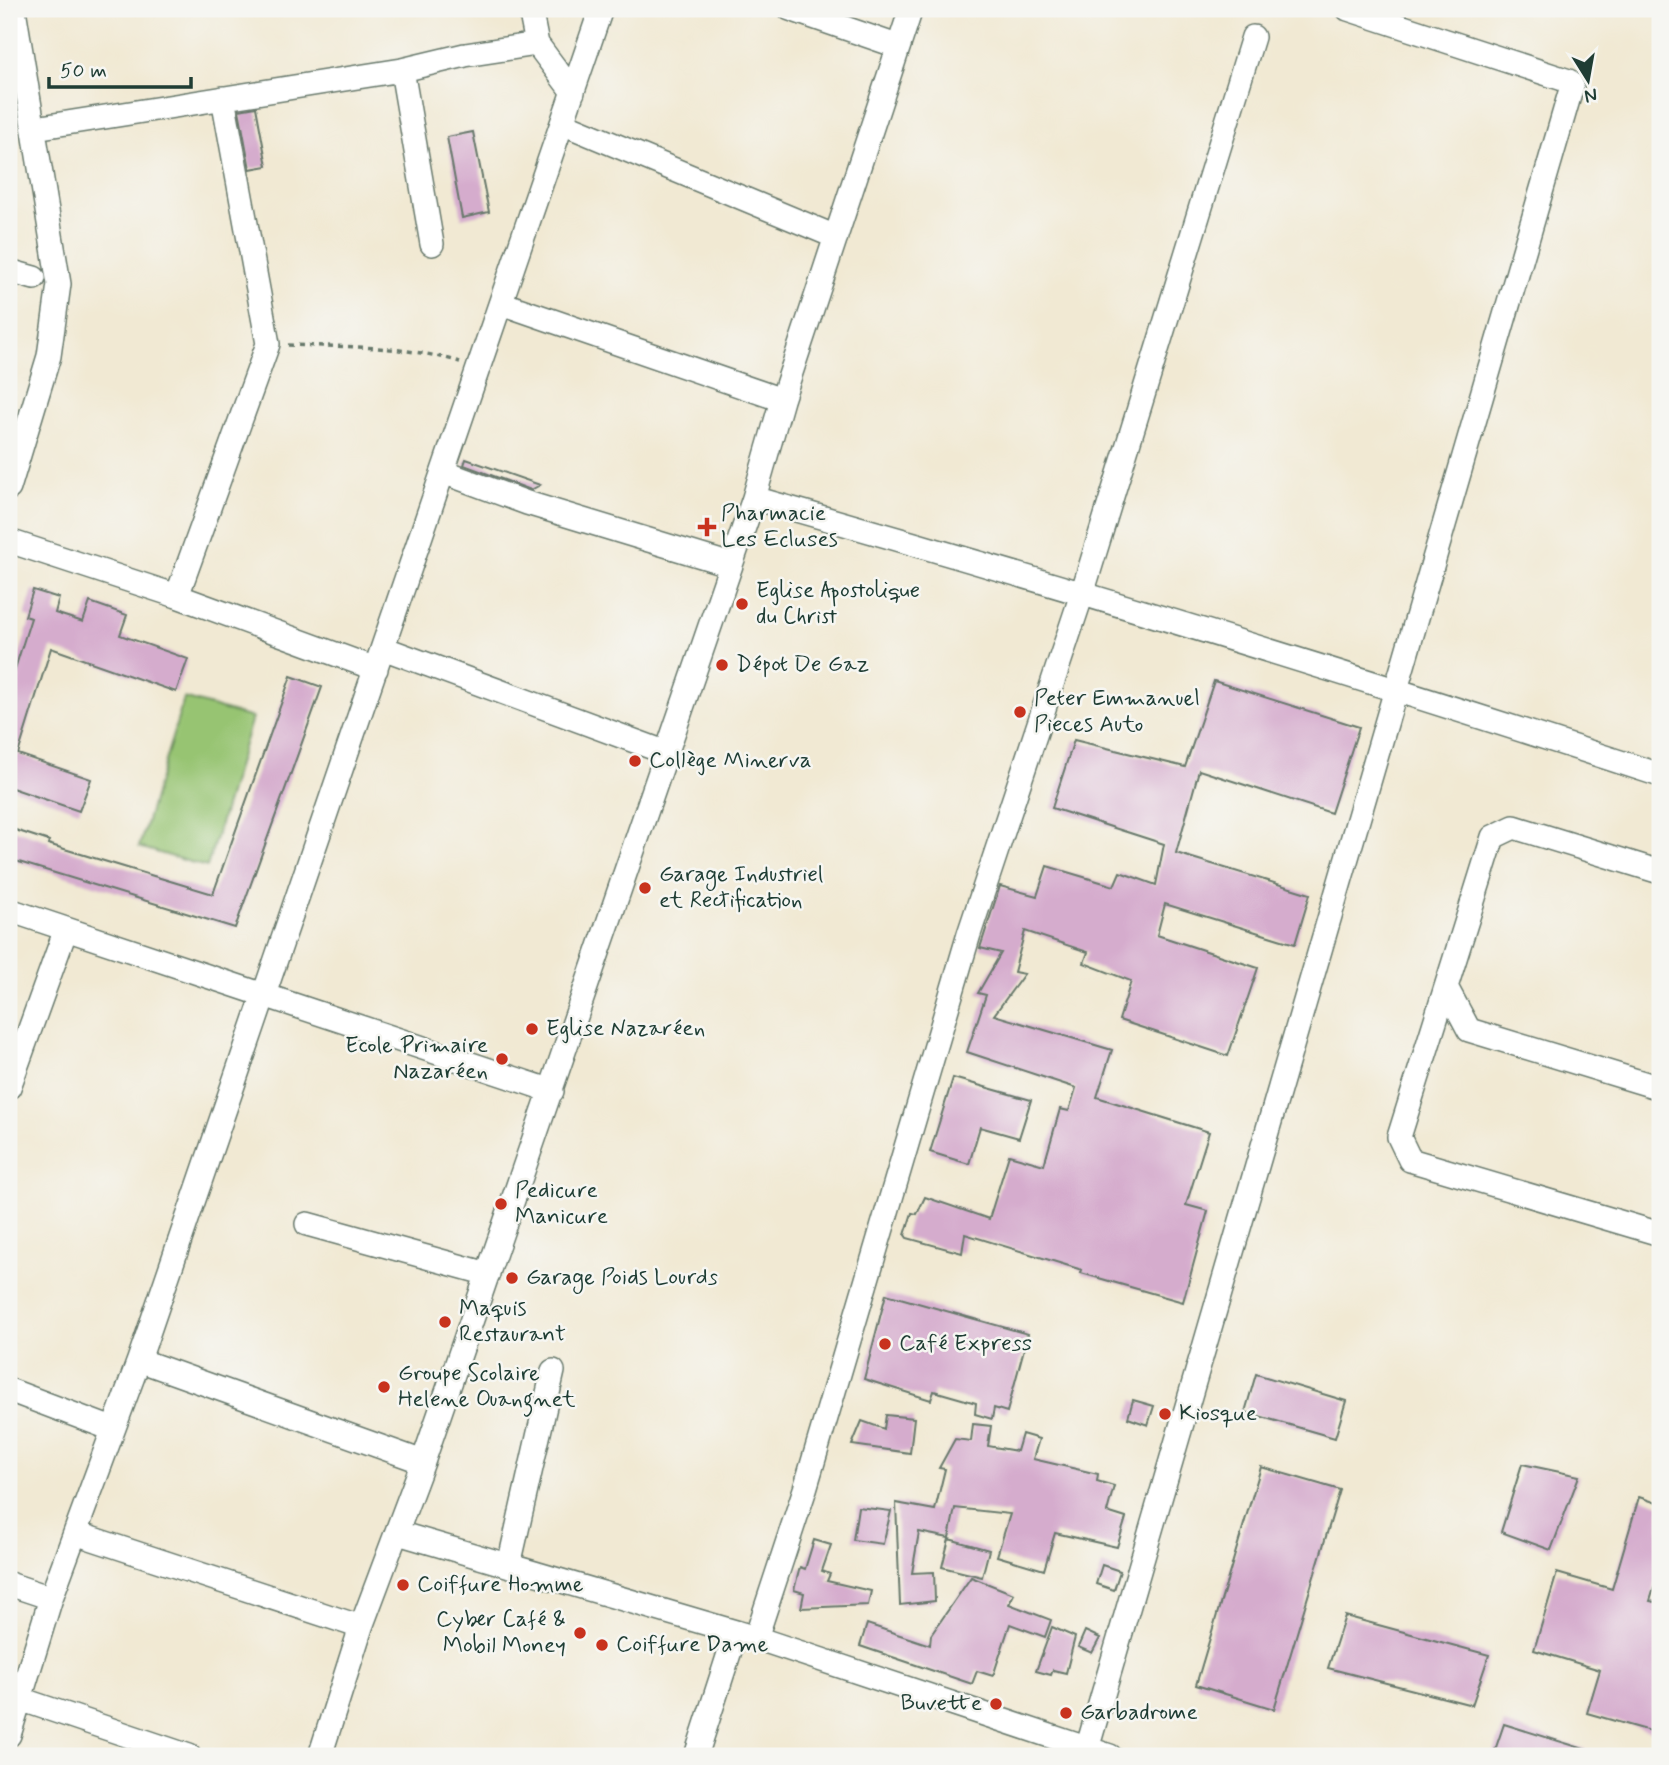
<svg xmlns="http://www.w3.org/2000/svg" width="1669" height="1765" font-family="Mynerve,sans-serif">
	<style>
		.green { fill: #97c472; stroke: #5b8053; stroke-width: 2 }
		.building { fill: #d5accd }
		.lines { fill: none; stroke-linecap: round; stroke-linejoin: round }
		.minor-casing { stroke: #68796c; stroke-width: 26 }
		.path { stroke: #68796c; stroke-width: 3.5; stroke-dasharray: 5 5; stroke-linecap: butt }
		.minor { stroke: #fff; stroke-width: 23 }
		.poi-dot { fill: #c8321e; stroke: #f6f6f2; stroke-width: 2.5 }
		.labels { text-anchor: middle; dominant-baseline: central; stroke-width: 5; stroke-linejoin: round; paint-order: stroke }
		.poi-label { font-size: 23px; fill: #1f3d34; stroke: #f6f6f2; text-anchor: start }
	</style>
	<rect width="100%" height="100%" fill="#f6f6f2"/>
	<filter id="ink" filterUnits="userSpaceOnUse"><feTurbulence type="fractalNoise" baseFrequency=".0143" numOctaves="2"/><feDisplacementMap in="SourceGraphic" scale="14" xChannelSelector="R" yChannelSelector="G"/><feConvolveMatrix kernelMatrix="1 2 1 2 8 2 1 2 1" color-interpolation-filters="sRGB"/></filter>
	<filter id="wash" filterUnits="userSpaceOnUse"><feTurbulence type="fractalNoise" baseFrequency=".00686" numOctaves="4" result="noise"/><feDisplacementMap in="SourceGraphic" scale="28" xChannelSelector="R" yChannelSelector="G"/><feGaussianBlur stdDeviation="1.57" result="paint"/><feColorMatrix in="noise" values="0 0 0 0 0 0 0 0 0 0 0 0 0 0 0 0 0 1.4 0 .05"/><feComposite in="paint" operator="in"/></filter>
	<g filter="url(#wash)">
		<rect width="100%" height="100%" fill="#f1e9d3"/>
		<path class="green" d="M184,698l68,20 -45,149 -68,-20z"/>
		<g id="blocks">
			<path class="building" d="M256,107l11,59 -17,3 -11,-59z
				M473,132l16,80 -27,6 -15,-81z
				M466,459l74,26 -9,5 -67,-25z
				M33,590l26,8 -4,15 28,9 7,-20 37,13 -7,20 68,24 -12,33 -125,-44 -33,106 73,25 -12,32 -70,-24v-99l22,-70 -6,-2z
				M291,676l31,11 -87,241 -226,-69v-31l40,13 -1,3 165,50z
				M1214,681l145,46 -28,86 -132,-43 -23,83 134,41 -15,50 -130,-40 -8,31 101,33 -30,88 -109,-36 12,-39 -47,-18 4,-11 -63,-21 -11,41 10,2 -30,41 118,35 -15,47 112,35 -23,73 22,6 -25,91 -102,-29 1,-3 -117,-36 -3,19 -55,-15 -2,-3 7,-22 5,1 8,-17 64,22 20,-64 35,10 16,-56 9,2 7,-23 -109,-36 19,-57 -8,-2 23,-40 -21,-5 20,-62 37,10 10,-30 67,20 6,-14 36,13 8,-41 -112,-36 22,-68 111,27z
				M953,1078l78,22 -12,38 -39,-11 -11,37 -39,-12z
				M886,1294l142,40 -21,78 -13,-4 -2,11 -17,-5 1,-11 -42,-12 -3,9 -67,-21z
				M1256,1374l90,27 -11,37 -90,-26z
				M1133,1400l21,6 -6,19 -20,-7z
				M886,1415l28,3 -4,35 -58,-8 10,-24 22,8z
				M973,1424l18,2 -3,20 29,5 5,-17 17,5 -6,20 65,15 -1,7 17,5 -7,26 19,6 -9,29 -62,-14 -11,37 -47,-14 13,-42 -55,-6 -6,30 -30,-6 -7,41 22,-1 1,29 -35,4 -4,-102 39,7 10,-41 -6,-1 16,-29 16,2z
				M1522,1464l57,12 -28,74 -50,-18z
				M1261,1467l79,23 -66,219 -78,-24z
				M1639,1497l21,7v65l-10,32 10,2v120l-3,10 -70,-20 13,-43 -66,-20 23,-77 55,16z
				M858,1507l33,4 -8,33 -30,-4z
				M949,1539l40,11 -7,27 -40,-10z
				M814,1540l17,5 -9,26 8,3 -3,7 44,10 -3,14 -67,3 3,-15 -10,-3 6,-23 5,2z
				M1102,1565l18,6 -6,19 -18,-6z
				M971,1577l43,17 -5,10 42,16 -6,17 -35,-13 -17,52 -16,-5 -5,13 -112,-38 7,-22 63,21 1,-10z
				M1345,1616l144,39 -17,50 -144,-37z
				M1052,1627l23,10 -9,36 -13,-3 -2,5 -15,-4z
				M1085,1631l15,7 -8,15 -14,-6z
				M1504,1724l93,29v3h-104z"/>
		</g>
	</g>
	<g filter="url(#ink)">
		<use href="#blocks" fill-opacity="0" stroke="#68796c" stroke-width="2"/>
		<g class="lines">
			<defs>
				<path id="minor" d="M530,9l7,35 36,48
					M790,9l107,37
					M402,70l30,174
					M562,123l274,114
					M35,128l367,-58 63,-15 72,-11
					M9,271l25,7
					M501,303l281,97
					M443,472l84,31 204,62
					M9,488l40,-132 10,-72 -45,-275
					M754,498c304,86 606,179 906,277
					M9,541l168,55 199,73
					M177,596l91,-252 -45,-246
					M383,648l284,105
					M1660,872l-146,-45 -21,10 -94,300 11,23 250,74
					M9,910l543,181
					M1446,987l23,43 191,58
					M9,1087l57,-158
					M307,1224l181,50
					M139,1360l284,102
					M9,1390l103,39
					M75,1533l286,94
					M398,1533l358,105 354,118
					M509,1565l44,-194
					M9,1584l42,14
					M756,1638l49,-149 164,-555 113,-340 171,-557
					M20,1699l169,57
					M9,1735l42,-137 88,-238 462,-1351
					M1087,1749l485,-1663 -3,-5 -221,-72
					M320,1756l41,-129 62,-165 331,-964 28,-98 129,-391
					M696,1756l40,-124"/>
			</defs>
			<use href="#minor" class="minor-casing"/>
			<path class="path" d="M288,345c58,2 116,0 172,17"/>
			<use href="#minor" class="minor"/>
		</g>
	</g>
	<g class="poi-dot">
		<path d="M703.5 516.5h7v7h7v7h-7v7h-7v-7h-7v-7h7z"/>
		<circle cx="742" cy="604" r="7"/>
		<circle cx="722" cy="665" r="7"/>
		<circle cx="1020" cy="712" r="7"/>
		<circle cx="635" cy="761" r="7"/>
		<circle cx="645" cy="888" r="7"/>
		<circle cx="532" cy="1029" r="7"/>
		<circle cx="502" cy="1059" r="7"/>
		<circle cx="501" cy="1204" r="7"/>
		<circle cx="512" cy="1278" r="7"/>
		<circle cx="445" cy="1322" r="7"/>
		<circle cx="885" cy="1344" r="7"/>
		<circle cx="384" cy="1387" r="7"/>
		<circle cx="1165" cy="1414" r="7"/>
		<circle cx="403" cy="1585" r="7"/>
		<circle cx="580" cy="1633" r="7"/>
		<circle cx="602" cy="1645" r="7"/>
		<circle cx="996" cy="1704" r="7"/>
		<circle cx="1066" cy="1713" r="7"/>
	</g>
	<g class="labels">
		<g class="poi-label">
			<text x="721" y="514">Pharmacie<tspan x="721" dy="26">Les Ecluses</tspan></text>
			<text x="756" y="591">Eglise Apostolique<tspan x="756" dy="26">du Christ</tspan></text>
			<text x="736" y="665">Dépot De Gaz</text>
			<text x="1034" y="699">Peter Emmanuel<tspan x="1034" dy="26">Pieces Auto</tspan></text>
			<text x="649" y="761">Collège Minerva</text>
			<text x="659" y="875">Garage Industriel<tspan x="659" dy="26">et Rectification</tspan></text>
			<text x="546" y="1029">Eglise Nazaréen</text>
			<text x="488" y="1046" text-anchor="end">Ecole Primaire<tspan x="488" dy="26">Nazaréen</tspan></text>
			<text x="515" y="1191">Pedicure<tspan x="515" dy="26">Manicure</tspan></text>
			<text x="526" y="1278">Garage Poids Lourds</text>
			<text x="459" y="1309">Maquis<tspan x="459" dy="26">Restaurant</tspan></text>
			<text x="899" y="1344">Café Express</text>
			<text x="398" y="1374">Groupe Scolaire<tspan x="398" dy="26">Helene Ouangnet</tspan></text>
			<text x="1179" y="1414">Kiosque</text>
			<text x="417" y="1585">Coiffure Homme</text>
			<text x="566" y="1620" text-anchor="end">Cyber Café &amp;<tspan x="566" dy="26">Mobil Money</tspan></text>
			<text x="616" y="1645">Coiffure Dame</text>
			<text x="982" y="1704" text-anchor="end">Buvette</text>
			<text x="1080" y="1713">Garbadrome</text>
		</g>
	</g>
	<rect width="1669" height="1765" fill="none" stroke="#f6f6f2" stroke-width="35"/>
	<g transform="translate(1588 80) rotate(169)" stroke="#f6f6f2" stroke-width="5" paint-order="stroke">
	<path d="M0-5L12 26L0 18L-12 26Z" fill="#1f3d34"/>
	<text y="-10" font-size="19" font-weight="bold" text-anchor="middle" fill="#1f3d34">N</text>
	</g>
	<path d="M49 77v10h142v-10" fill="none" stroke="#1f3d34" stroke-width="3.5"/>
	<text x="60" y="77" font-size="21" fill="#1f3d34" stroke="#f6f6f2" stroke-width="5" paint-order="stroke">50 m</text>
</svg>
